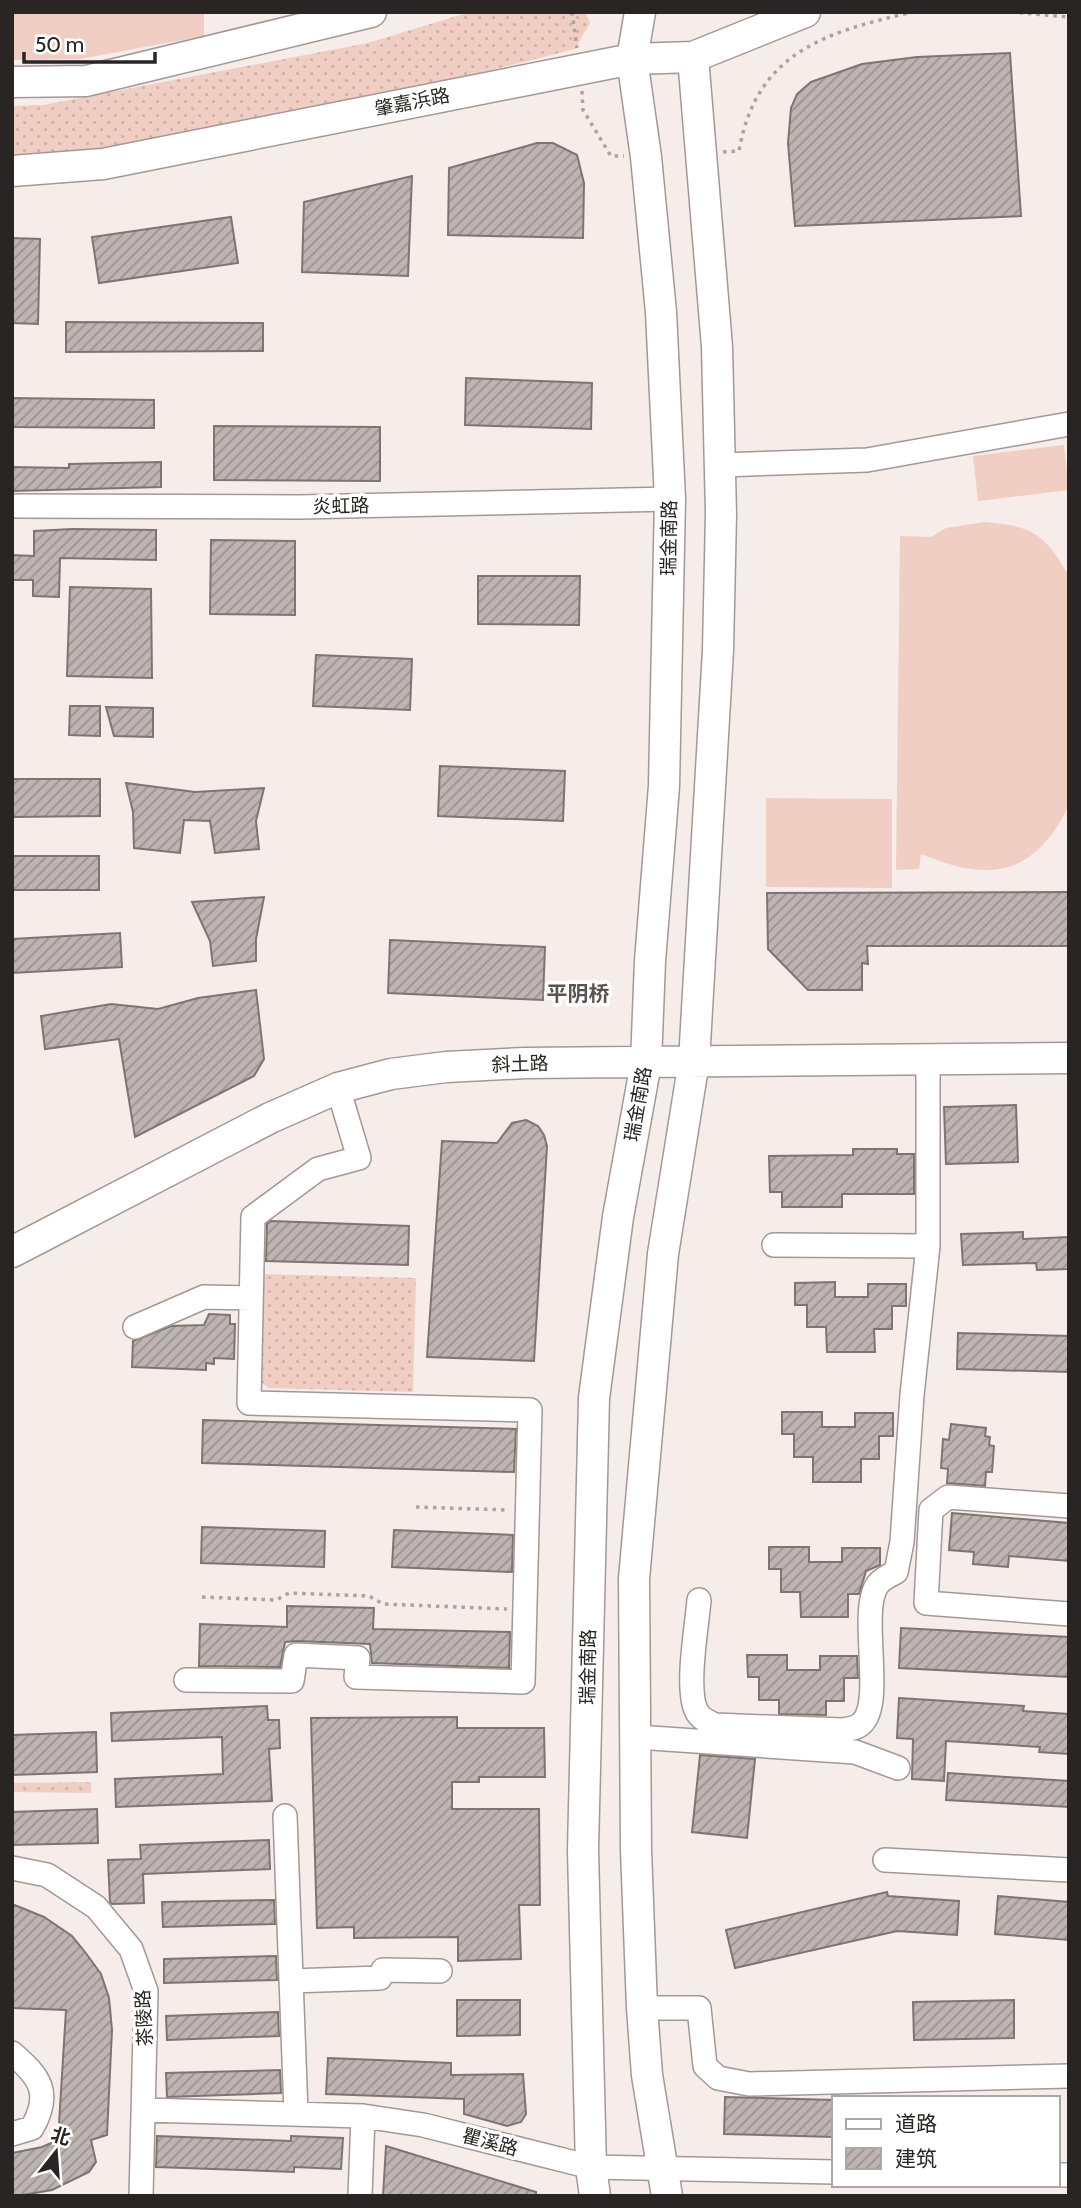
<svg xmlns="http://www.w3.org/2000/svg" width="1081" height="2208" font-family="Cabin,'Noto Sans SC',sans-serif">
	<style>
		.grass { fill: url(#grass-dots) }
		.garden { fill: #f1cec4 }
		.building { fill: url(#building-hatch); stroke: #7e7573; stroke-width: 2 }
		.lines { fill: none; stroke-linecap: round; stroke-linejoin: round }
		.minor-casing { stroke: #a29996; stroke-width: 26 }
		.major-casing { stroke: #a29996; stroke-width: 33 }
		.path { stroke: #aba3a1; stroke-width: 3.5; stroke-dasharray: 3.5 5; stroke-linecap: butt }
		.minor { stroke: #fff; stroke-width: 23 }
		.major { stroke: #fff; stroke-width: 30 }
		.labels { text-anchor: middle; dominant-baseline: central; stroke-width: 7; stroke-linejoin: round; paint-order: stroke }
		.street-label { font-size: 19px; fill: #282524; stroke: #fff }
		.neighbourhood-label { font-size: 21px; font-weight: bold; fill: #5b5350; stroke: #fff }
	</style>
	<defs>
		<pattern id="grass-dots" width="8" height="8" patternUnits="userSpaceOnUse" patternTransform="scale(1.75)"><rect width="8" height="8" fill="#f1cec4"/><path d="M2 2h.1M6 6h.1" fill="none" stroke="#cfb1a8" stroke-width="1.8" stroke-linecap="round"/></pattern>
		<pattern id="building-hatch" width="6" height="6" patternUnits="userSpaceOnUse" patternTransform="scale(1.75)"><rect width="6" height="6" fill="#beb4b2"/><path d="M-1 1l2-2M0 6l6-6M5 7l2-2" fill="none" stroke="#9a9291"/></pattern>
	</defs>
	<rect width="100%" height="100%" fill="#f6ece9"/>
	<path class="grass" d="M470,12h115l5,11 -15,26 -193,49 -302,61h-68v-53l31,-1 325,-62z
		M261,1274l155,4 -3,114 -145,-4 -11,-10z
		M91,1782v11l-79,-1v-9z"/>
	<path class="garden" d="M12,12h192v24l-124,23 -68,1z
		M1064,445l5,45 -91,11 -5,-45z
		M984,522c49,4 60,11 85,54l-2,233c-34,68 -80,73 -146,45l-2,15 -23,1 4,-334 31,1 15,-9z
		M766,798l126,1v89l-126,-1z"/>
	<path class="building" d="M1010,53l11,163 -226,10 -7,-83 3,-35 6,-14 14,-12 51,-18 55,-7z
		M537,143h16l24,12 7,28 -1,55 -135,-3 1,-67z
		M412,176l-4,100 -106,-4 2,-70z
		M231,217l7,46 -139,20 -7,-46z
		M12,238l28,1 -2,85 -26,-1z
		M66,322l197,1v28l-197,1z
		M466,378l126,5 -1,46 -126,-4z
		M12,398l142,2v28l-142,-1z
		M214,426l166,1v54l-166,-1z
		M161,462v25l-149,4v-24l57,1v-4z
		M73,529l83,1v30l-96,-2 -1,39 -26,-1v-16h-21v-25l22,1v-25z
		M211,540l84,1v74l-85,-1z
		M478,576h102l-1,49 -101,-1z
		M70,587l81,2 1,89 -85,-2z
		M316,655l96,4 -2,51 -97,-4z
		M70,706h30v30l-31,-1z
		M106,707l47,1v29l-39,-1z
		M440,766l125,5 -2,50 -125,-5z
		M12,779h88v37l-88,1z
		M126,783l69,9 69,-4 -8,33 3,28 -44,4 -5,-32 -26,-1 -4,33 -46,-5 -1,-36z
		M12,856h87v34h-87z
		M1069,892v54h-202l1,18 -6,-1v27h-54l-40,-41 -1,-56z
		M264,897l-8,42v22l-43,5 -3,-25 -18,-39z
		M120,933l2,34 -110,6v-34z
		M390,940l155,7 -2,53 -155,-7z
		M256,990l8,69 -10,17 -119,61 -16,-98 -74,10 -4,-33 70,-12 47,5 40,-11z
		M1016,1105l2,57 -72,2 -2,-57z
		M526,1120l12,6 6,9 3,11 -13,215 -107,-4 15,-216 55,2 15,-20z
		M853,1149h44v5h17v40h-72v13h-60v-15h-12l-1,-36 84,-1z
		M271,1221l138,5 -1,39 -142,-4 1,-37z
		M1023,1232v7l46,-2v32l-32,1 -1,-7 -73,2 -2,-31z
		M835,1282v15h33v-13h38v22h-14v23h-18l1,23h-48l-1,-25h-19v-22h-12v-22z
		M209,1314l21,1v9h5l-1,35 -20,-1v6l-8,-1v7l-74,-3 1,-26 38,-15 33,-1z
		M958,1333l111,3v36l-112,-3z
		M782,1412h40v15h33v-14h38v23h-14v23h-18v23h-48v-25h-19v-23h-12z
		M203,1420l313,9 -2,43 -312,-9z
		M951,1424l35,4 -1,8 5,1 -1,8 5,1 -2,26h-6l-1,14 -38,-3 1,-14 -7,-1 2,-29 6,1z
		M952,1513l117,10v38l-60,-5 -1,11 -35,-3 1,-12 -25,-2z
		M202,1527l123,4 -1,36 -123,-4z
		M394,1530l119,5 -1,37 -120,-5z
		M769,1547h40v15h33v-14h38v17l-14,6 -7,23h-11v23h-47l-1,-25h-19v-23h-12z
		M287,1606l87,2 -1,21 137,3 -1,36 -137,-5 -2,-19 -73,-3 -12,1 -5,25 -81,-1 1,-42 87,3z
		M901,1628l168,9v40l-170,-9z
		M747,1655h40v15h33v-14h37l1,22h-14v23h-18v14l-47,-1v-14h-20v-23h-11z
		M899,1698l125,8 -1,5 46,3v40l-30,-2 1,-5 -94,-6 -2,40 -32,-2 1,-40 -16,-1z
		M267,1706l1,14h11l1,28 -11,1 3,52 -156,6 -1,-28 108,-5 -1,-37 -110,4 -1,-28z
		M457,1717v11h87l1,49h-66v5h-27v27h87l1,96h-21l2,54 -63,2v-24l-104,1v-11l-37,1 -6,-210z
		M96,1732l1,40 -85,3v-40z
		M700,1755l55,4 -8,79 -55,-6z
		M948,1773l121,8v26l-123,-7z
		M97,1809l1,34 -86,2v-33z
		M269,1840l1,29 -127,5 1,29 -32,1 -2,-2 -2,-42 33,-1 -1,-14z
		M887,1892l1,4 71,5 -2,34 -60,-4 -162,37 -9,-38z
		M998,1896l71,6v38l-74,-6z
		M274,1900l1,24 -112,3 -1,-25z
		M12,1904l32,13 28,19 13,16 16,22 8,24 3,32 -5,105 -16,5 5,22 -7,10 -37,18 -35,6h-5v-43l30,-6 16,-7 8,-130 -54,-2z
		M276,1956l1,24 -113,3v-24z
		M457,2000h63v35l-63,1z
		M1014,2000v38l-100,2 -1,-38z
		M278,2012l1,24 -112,4 -1,-24z
		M328,2058l123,5v12l72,-1 3,40 -5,8 -14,4 -43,-12v-15l-138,-5z
		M280,2070l1,23 -114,4 -1,-24z
		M725,2097l109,3v37l-110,-3z
		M157,2136l134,5v-5l52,2 -2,31 -47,-2v5l-138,-5z
		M386,2146l150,46v4h-153z"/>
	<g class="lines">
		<defs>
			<path id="minor" d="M721,465l146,-5 202,-36
				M12,506l287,1 371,-8
				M774,1245l154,1
				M135,1327l69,-30 47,1
				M1069,1506l-121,-9 -17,13 -5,93 143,11
				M699,1600c-2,26 -14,91 -2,112 4,7 11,10 18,13l126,5c8,-1 15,-1 21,-7 23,-22 -4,-113 16,-139 4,-5 12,-9 18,-12l6,-30 10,-147 16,-149v-185
				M186,1680l106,1 4,-26 62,3 -2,19 167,5 7,-272 -281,-7 4,-186 65,-48 41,-11 -21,-70
				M637,1737l218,15 43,16
				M285,1816l11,297
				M885,1860l184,10
				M12,1868l35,7 49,32 35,42 15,42 -5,205
				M291,1981l89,-3 3,-8 57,1
				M642,2008h57l6,58 13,12 31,6 320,-8
				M12,2053c28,24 40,40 20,75l-20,6
				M145,2110l218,6 60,9 168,42 243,5
				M1058,2175h11
				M360,2196l3,-80"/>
			<path id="major" d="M12,82l74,-1 285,-69
				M12,171l91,-7 529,-105 61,-2 112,-45
				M12,1252l258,-134 68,-30 53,-14 55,-7 79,-4 544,-5
				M595,2196l-4,-29 -8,-317 11,-452 24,-181 28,-154 4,-102 14,-175 6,-287 -9,-187 -15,-155 -14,-98 8,-47
				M667,2196l-20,-121 -5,-67 -6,-158 -2,-271 29,-325 31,-193 24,-411 3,-136 -4,-167 -24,-290"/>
		</defs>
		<use href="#minor" class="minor-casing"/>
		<use href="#major" class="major-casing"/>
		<path class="path" d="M572,12l5,36
			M1011,12l58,5
			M582,91l1,19 28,46h13
			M723,152l16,-1c17,-99 87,-119 174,-139
			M416,1507l92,3
			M202,1597l74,3 13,-7 80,3 14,8 124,5"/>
		<use href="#minor" class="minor"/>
		<use href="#major" class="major"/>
	</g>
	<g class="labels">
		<g class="street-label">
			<text transform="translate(412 102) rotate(-11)">肇嘉浜路</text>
			<text transform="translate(341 506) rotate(-1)">炎虹路</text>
			<text transform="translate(669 538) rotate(-89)">瑞金南路</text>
			<text transform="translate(520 1064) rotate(-2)">斜土路</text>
			<text transform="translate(638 1104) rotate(-80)">瑞金南路</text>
			<text transform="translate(588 1667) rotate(-89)">瑞金南路</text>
			<text transform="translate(144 2018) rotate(-93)">茶陵路</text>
			<text transform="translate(490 2142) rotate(15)">瞿溪路</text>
		</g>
		<g class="neighbourhood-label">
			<text x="578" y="993">平阴桥</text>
		</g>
	</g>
	<rect width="1081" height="2208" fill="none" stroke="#282524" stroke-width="28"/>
	<rect x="832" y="2096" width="228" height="91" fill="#ffffff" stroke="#a9a8a7" stroke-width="2"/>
	<rect x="846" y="2119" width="35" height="10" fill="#ffffff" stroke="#a9a8a7" stroke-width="2"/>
	<text x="895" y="2131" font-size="21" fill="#282524">道路</text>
	<rect x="846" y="2148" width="35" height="21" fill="url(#building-hatch)" stroke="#a9a8a7" stroke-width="2"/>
	<text x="895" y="2166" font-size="21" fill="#282524">建筑</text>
	<g transform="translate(56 2152) rotate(17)" stroke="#ffffff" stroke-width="5" paint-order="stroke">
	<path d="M0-5L12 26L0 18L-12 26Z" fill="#282524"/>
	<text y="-10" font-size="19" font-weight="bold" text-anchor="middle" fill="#282524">北</text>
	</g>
	<path d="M24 52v10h131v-10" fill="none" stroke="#282524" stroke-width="3.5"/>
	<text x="35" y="52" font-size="21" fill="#282524" stroke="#ffffff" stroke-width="5" paint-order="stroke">50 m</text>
</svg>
